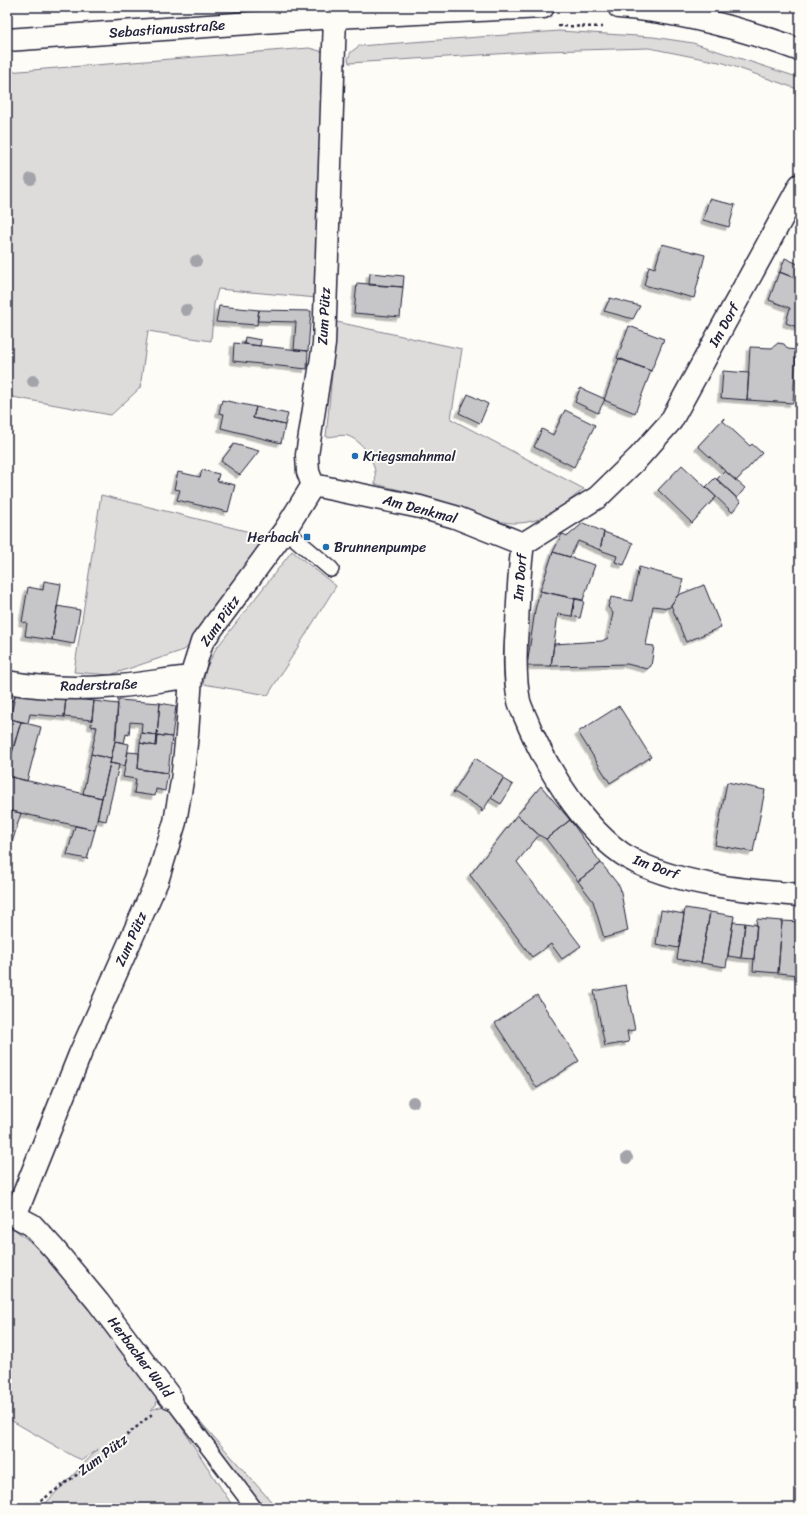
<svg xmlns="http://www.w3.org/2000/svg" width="807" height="1515" font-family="Sriracha,sans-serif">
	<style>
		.green { fill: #dddcdb; stroke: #807f8b }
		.building { fill: #c6c6c8; stroke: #22223b; filter: url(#shadow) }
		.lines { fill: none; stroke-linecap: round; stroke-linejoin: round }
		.lane-casing { stroke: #22223b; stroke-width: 18 }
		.street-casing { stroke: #22223b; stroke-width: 25 }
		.secondary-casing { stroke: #22223b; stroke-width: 25 }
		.path { stroke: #22223b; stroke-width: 2.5; stroke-dasharray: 3 3; stroke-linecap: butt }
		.lane { stroke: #fdfcf7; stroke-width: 15 }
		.street { stroke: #fdfcf7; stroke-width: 22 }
		.secondary { stroke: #fdfcf7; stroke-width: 22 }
		.tree { fill: #a3a3aa }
		.poi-dot { fill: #1f6fb2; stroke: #fdfcf7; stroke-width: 1.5 }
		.labels { text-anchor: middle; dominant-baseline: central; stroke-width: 4; stroke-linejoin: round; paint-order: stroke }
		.street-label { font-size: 14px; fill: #22223b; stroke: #fdfcf7 }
		.poi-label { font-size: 14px; fill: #22223b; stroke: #fdfcf7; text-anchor: start }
	</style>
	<defs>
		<filter id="shadow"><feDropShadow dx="-3.5" dy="3.5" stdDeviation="0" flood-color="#0004"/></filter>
	</defs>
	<rect width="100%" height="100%" fill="#fdfcf7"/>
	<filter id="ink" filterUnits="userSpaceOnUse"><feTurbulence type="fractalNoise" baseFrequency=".025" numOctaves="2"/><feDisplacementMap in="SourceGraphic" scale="8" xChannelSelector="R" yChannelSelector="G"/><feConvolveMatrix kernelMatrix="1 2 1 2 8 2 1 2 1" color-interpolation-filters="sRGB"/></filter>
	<g filter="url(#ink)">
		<path class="green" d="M559,31l94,6 40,6 107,35v12l-76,-27 -75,-15 -104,3 -196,12 -1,-4 3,-7 8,-6z
			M309,48l15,4 -7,246 -99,-9 -4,15 -3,37 -63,-10 -8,57 -29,27 -104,-19v-324z
			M337,322l125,27 -11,70 133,70c-15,11 -32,28 -52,32 -32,9 -67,-13 -97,-22 -20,-6 -40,-10 -60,-15 3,-19 -9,-41 -27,-48 -6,-2 -16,1 -22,1z
			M101,495l173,43 -67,92 -23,20 -74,25 -36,-3z
			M292,551l44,35 -68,109 -65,-11 3,-15 9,-19z
			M7,1228l7,1 37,29 109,130 -4,17 -6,5 17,-5 67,103h-193l57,-59 -16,11 -9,-4 -66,-38z
			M149,1364l128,144h-12z"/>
		<path class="building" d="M709,199l26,6 -6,22 -26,-7z
			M662,244l43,11 -11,43 -50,-13 5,-19 6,2z
			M785,258l15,7v15l-20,-8z
			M779,272l21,8v48l-14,-5 4,-15 -21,-8z
			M370,273l34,3 -1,11 -34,-2z
			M357,283l46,4 -3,30 -46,-4z
			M610,298l30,8 -7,13 -29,-8z
			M219,306l40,4 -2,15 -41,-3z
			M259,310l52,1 -3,40 -14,-1 2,-28 -39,-1z
			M629,326l35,13 -13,32 -34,-13z
			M245,337l16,3 -1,6 -16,-2z
			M234,343l74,8 -1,18 -74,-8z
			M778,343l6,1 4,5 8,1 -3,53 -46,-3 3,-53 22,1z
			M619,358l32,13 -16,42 -31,-13z
			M723,371l26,2 -2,27 -26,-2z
			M580,388l25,11 -7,14 -23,-11z
			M468,394l20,10 -8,19 -21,-10z
			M222,400l34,7 -3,11 32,7 -4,18 -60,-15 3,-14 -5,-1z
			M256,407l32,7 -3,11 -32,-7z
			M565,410l30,15 -21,42 -40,-20 8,-18 11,6z
			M724,418l-1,3 27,25 2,-2 10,9 -26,28 -38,-35z
			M234,444l25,7 -19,24 -19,-14z
			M682,465l34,32 -24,26 -34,-33z
			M202,470l17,4 -2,7 18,4 -7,27 -51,-12 3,-10 -6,-1 4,-17 22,5z
			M725,471l20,17 -8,10 -20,-19z
			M715,478l26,24 -9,10 -26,-25z
			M583,523l21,9 -4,18 -22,-9 -8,16 -17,-5 9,-18 6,2z
			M604,532l29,11 -9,22 -9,-3 2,-6 -17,-6z
			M553,552l42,13 -12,35 -43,-9z
			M639,567l44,12 -3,13 -11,16 -16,-2 -7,39 8,1 -3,20 -4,3 -20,-5 -76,2 3,-22 48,-3 6,-3 5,-25 -5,-6 3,-10 21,4z
			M44,581l17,3 -9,56 -27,-4 2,-13 -5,-1 6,-35 15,3z
			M704,585l17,42 -35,15 -15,-37 7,-10z
			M540,591l35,8 -3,17 -14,-2 -7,52h-24l8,-56z
			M575,599l9,2 -4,17 -8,-2z
			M57,606l23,4 -6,34 -22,-4z
			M7,690l8,3 -1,8 -7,-1z
			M16,692l50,6 -2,19 -34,-3 -2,9 -18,-4z
			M66,698l28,3 -2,19 -28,-3z
			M118,700l42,3 -3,32 -16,-2 1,-10 -12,-1 -1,13 -3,-1 -2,9 -9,-2z
			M94,701l24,3 -2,33 -5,22 -20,-5 6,-27 -6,-1z
			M160,703l16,3 -4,31 -15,-2z
			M619,706l32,51 -41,26 -32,-51z
			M7,718l14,4 -13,45h-1z
			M21,722l20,5 -14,54 -20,-5v-9z
			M141,733l16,2 -1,11 -16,-3z
			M157,735l15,2 -4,36 -30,-4 2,-26 16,3z
			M115,741l14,3 -4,22 -15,-3z
			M128,752l11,1 -1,16 30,4 -3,18 -9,-2 -1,7 -21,-3 2,-14 -13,-2z
			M91,754l20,5 -9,39 -19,-4z
			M475,758l29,19 -22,35 -1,-1 1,-2 -26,-16h-3z
			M110,763l9,2 -13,56 -9,-2z
			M7,776l95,22 -7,32 -88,-20z
			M503,779l10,6 -12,19 -10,-6z
			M727,782l38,8 -12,62 -38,-7z
			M541,786l29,34 -24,19 -7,-4 -22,-20z
			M7,810l14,3 -10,33 -4,-1z
			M517,815l22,20 -22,27 64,84 -19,13 -11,-15 -19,13 -62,-82z
			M570,820l31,43 -23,18 -32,-42z
			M75,826l20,4 -8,29 -20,-4z
			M601,863l19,24 8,44 -24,7 -11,-37 -15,-20z
			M685,908l25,4 -9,51 -24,-4z
			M661,910l23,4 -5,34 -23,-4z
			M710,912l24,4 -8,51 -25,-4z
			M757,919l25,2 -4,52 -25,-2z
			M782,921l18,1v53l-22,-2z
			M733,922l12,1 -4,35 -13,-2z
			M745,923l12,2 -3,34 -13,-1z
			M626,985l9,45 -8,1 2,11 -24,4 -11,-55z
			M537,995l42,66 -42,27 -42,-65z"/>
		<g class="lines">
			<defs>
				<path id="lane" d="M285,530l46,39
					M170,1397l84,111"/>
				<path id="street" d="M800,185l-129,236 -33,37 -40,39 -75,47c-4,27 -5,54 -6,82 -2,25 -3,49 2,75 2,8 7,17 10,25 20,47 61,114 109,137 46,22 112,28 162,32
					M313,485l-5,-13 -1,-17 17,-111 11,-327
					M313,485l107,22 35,10 68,27
					M7,682c37,7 76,7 113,4 24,-2 47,-7 71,-9
					M7,1214l8,2 17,9 22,24 44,53 72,95
					M15,1216l65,-162 77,-173 18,-59 7,-41 5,-47 4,-57 11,-35 83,-112 28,-45"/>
				<path id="secondary" d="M619,7c62,5 122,21 181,43
					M7,40l328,-23 208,-10"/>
			</defs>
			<use href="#lane" class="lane-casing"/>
			<use href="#street" class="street-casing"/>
			<use href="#secondary" class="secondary-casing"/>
			<path class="path" d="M558,26l47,1
				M31,1508l69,-50 52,-44"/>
			<use href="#lane" class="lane"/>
			<use href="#street" class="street"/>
			<use href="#secondary" class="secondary"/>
		</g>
		<g class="tree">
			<circle cx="31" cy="179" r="6"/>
			<circle cx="196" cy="261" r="6"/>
			<circle cx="186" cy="310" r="6"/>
			<circle cx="33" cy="381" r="6"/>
			<circle cx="413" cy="1102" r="6"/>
			<circle cx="627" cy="1158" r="6"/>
		</g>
	</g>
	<g class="poi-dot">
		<circle cx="355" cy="456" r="4"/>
		<rect x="303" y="533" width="8" height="8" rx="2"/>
		<circle cx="326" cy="547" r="4"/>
	</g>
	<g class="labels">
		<g class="street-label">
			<text transform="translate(167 29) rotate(-4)">Sebastianusstraße</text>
			<text transform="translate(324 316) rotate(-87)">Zum Pütz</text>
			<text transform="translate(724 325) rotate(-61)">Im Dorf</text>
			<text transform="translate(420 509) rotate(15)">Am Denkmal</text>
			<text transform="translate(520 577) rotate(-85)">Im Dorf</text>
			<text transform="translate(220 621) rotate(-55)">Zum Pütz</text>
			<text transform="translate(99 685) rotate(-2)">Raderstraße</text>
			<text transform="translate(656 867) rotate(20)">Im Dorf</text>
			<text transform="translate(131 939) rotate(-66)">Zum Pütz</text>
			<text transform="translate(140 1357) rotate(53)">Herbacher Wald</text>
			<text transform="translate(103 1455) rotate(-37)">Zum Pütz</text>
		</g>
		<g class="poi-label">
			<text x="363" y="456">Kriegsmahnmal</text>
			<text x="299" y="537" text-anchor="end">Herbach</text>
			<text x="334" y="547">Brunnenpumpe</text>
		</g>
	</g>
	<rect width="807" height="1515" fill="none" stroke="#fdfcf7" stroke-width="24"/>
	<rect x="12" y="12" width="783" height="1491" fill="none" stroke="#22223b" stroke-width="1.5" filter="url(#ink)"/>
</svg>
